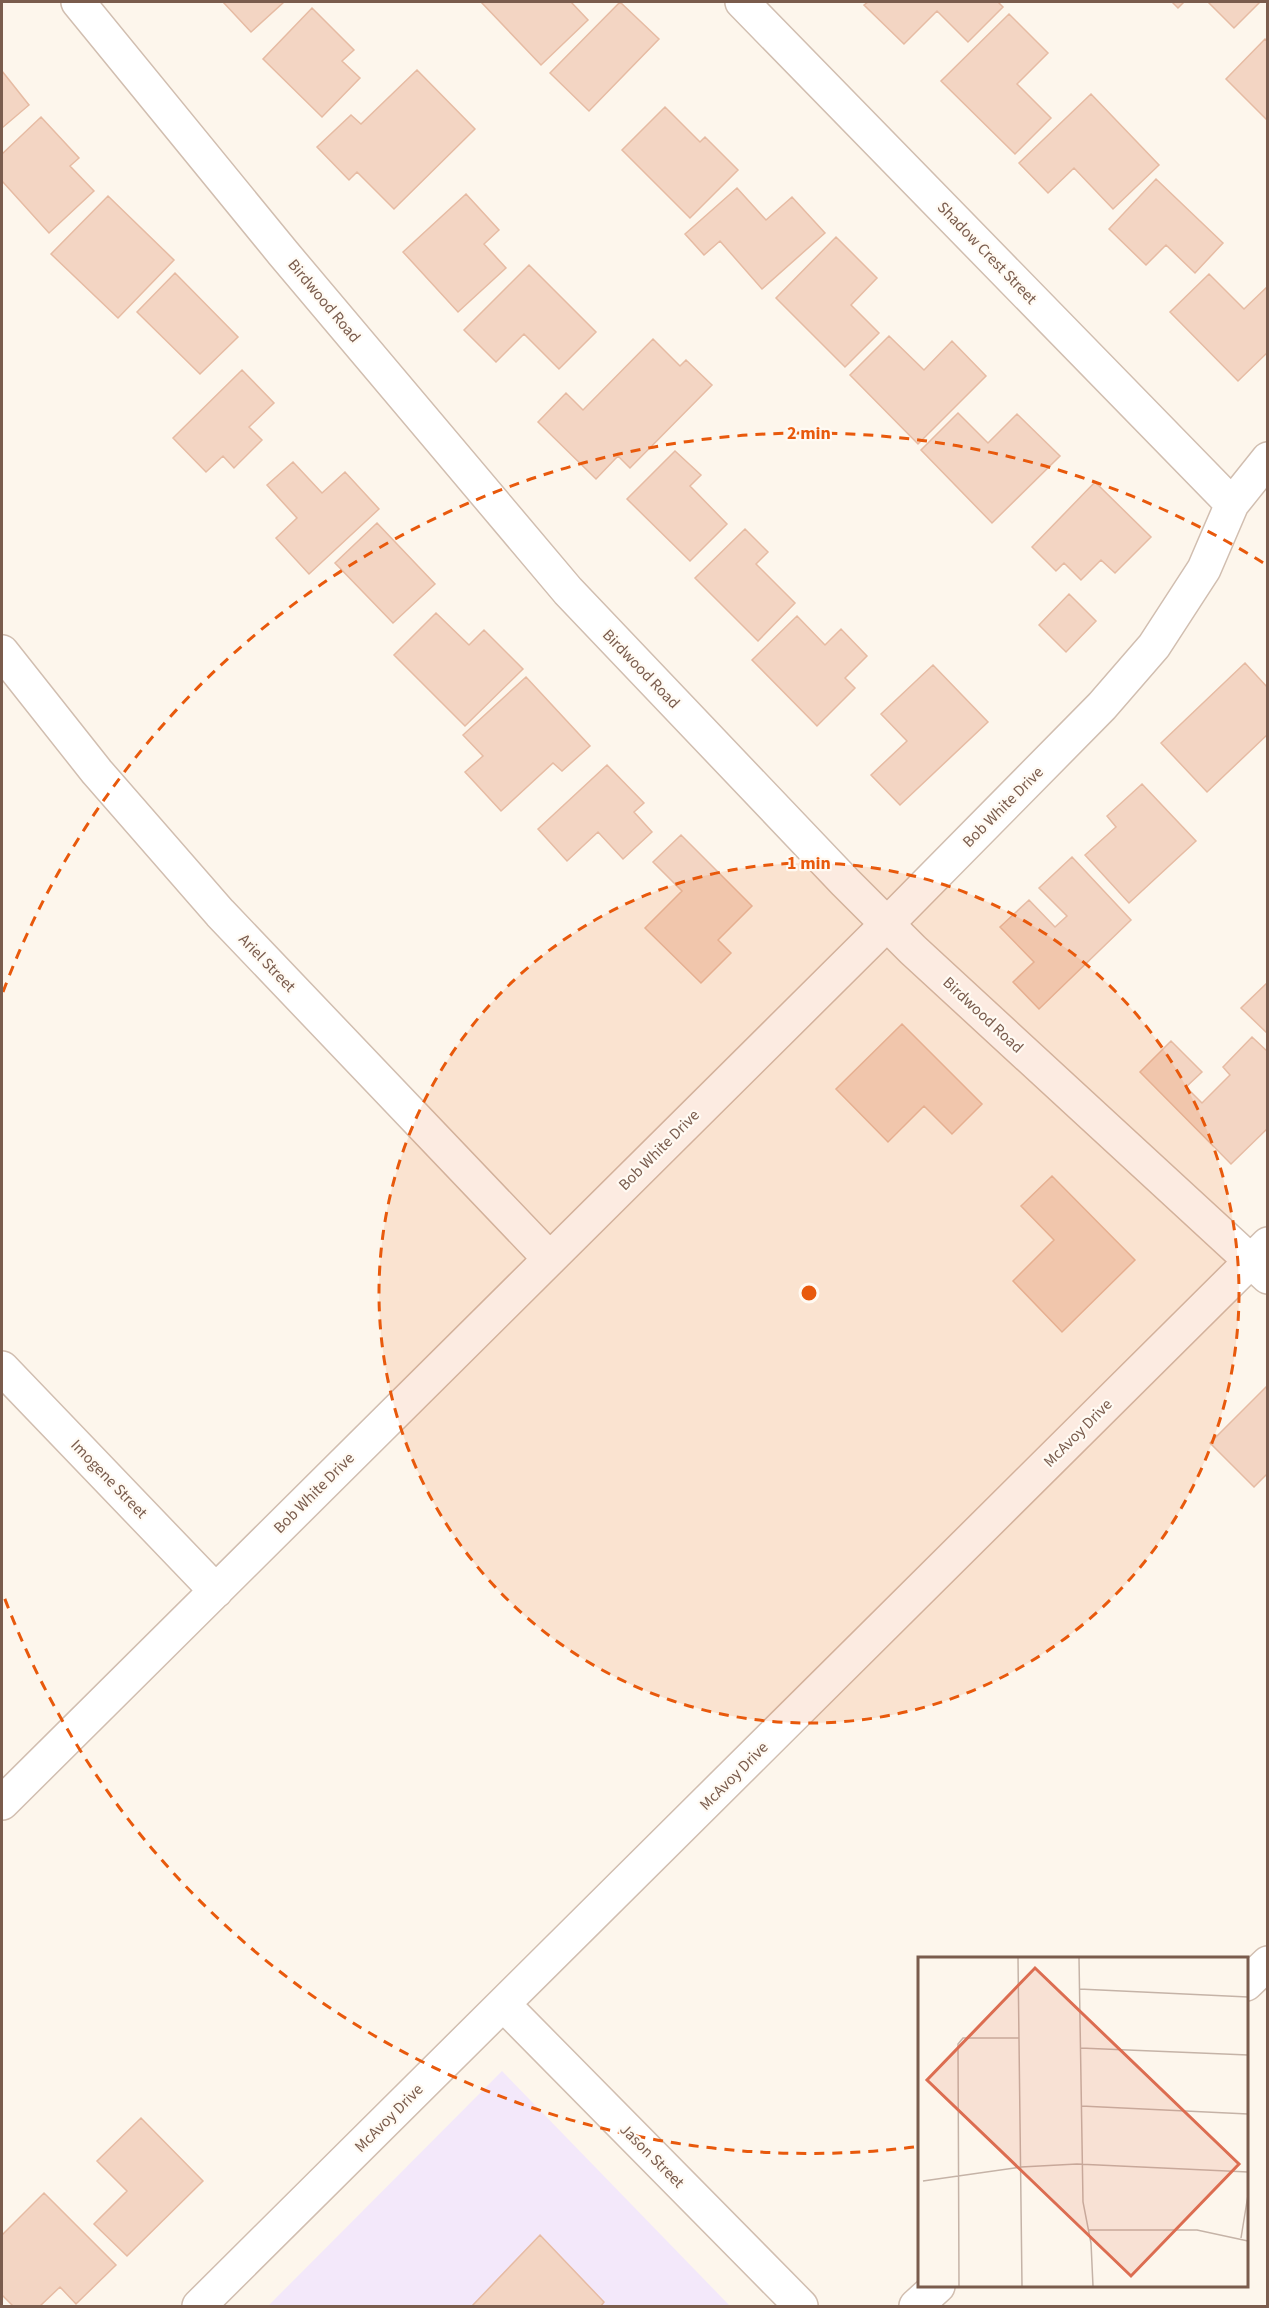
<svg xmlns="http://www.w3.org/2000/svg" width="1269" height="2308" font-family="'Source Sans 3',sans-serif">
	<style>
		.education { fill: #f3e8fa }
		.building { fill: #f3d5c3; stroke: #e6bba3; stroke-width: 1.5 }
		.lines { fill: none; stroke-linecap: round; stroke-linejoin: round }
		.street-casing { stroke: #d1beb0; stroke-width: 36 }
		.street { stroke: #fff; stroke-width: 33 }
		.ring { fill: none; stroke: #e8590c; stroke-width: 3; stroke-dasharray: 10 8 }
		.labels { text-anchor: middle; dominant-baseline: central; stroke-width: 4.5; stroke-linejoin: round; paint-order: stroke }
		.street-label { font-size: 16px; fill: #7a5c4d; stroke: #fffaf3 }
		.inset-road { fill: none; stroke: #c5b3a7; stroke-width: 1.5 }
		.view { fill: #dc6d51; fill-opacity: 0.15; stroke: #dc6d51; stroke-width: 3 }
		.inset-edge { fill: none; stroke: #7a5c4d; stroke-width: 3 }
		.centre { fill: #e8590c; stroke: #fffaf3; stroke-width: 3 }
		.ring-label { font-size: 18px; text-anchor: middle; font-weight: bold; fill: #e8590c; stroke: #fffaf3; stroke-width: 4.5; stroke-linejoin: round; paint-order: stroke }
	</style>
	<rect width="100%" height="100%" fill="#fdf6ec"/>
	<path class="education" d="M502,2071l228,235h-462z"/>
	<path class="building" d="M223,2h61l-33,30z
		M481,2h90l17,18 -47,45z
		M620,2l39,37 -70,72 -39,-38z
		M868,2h130l5,5 -35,35 -31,-31 -33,33 -40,-39z
		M1172,2h12l-6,6z
		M1208,2h52l-26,26z
		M312,8l42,42 -12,11 18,17 -38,39 -59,-58z
		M1009,14l39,39 -31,31 34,34 -36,36 -74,-73z
		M1265,39l3,3v79l-42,-42z
		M417,70l58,59 -81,80 -37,-37 -8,8 -32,-33 34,-32 10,9z
		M2,71l27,34 -27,23z
		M1091,94l68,71 -46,44 -39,-41 -26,25 -29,-30z
		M665,107l35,35 5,-5 33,33 -48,48 -68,-68z
		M41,117l38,41 -9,8 24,25 -45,42 -47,-52v-27z
		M1156,179l67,64 -28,30 -29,-28 -20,20 -37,-36z
		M737,188l29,32 26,-23 33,36 -63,56 -42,-48 -16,14 -19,-21z
		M466,194l33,36 -15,14 22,24 -48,44 -55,-60z
		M108,196l66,64 -56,58 -67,-64z
		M836,237l41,41 -26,27 28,28 -34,34 -69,-69z
		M529,265l67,67 -37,37 -35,-35 -28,28 -32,-32z
		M175,273l63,64 -38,37 -63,-62z
		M1209,274l35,35 24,-23v66l-30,29 -68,-69z
		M889,336l35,34 28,-29 34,35 -68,68 -68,-69z
		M653,339l27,27 6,-6 26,25 -82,83 -12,-12 -22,23 -58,-57 28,-29 17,17z
		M242,370l32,33 -25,24 13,13 -28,28 -11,-12 -17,16 -33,-34z
		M958,413l30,30 29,-29 43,42 -68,67 -71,-73z
		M675,451l26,24 -11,11 37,38 -37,37 -63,-62z
		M293,462l29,31 23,-21 34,37 -70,65 -33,-36 21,-20 -30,-33z
		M1095,482l56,55 -36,36 -14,-13 -20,20 -17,-17 -8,8 -24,-24z
		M377,523l58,61 -42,39 -58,-60z
		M745,529l23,23 -12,12 39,39 -37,38 -63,-63z
		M1069,594l27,27 -30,31 -27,-27z
		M436,613l33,32 15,-15 39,39 -58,57 -71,-71z
		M797,616l28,29 16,-16 26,27 -22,22 10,10 -38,38 -65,-66z
		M1245,663l23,25v46l-61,58 -46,-49z
		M933,665l55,57 -88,83 -29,-30 36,-34 -26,-27z
		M526,677l64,69 -28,25 -9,-8 -52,48 -36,-39 18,-16 -20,-21z
		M607,765l37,38 -10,9 18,20 -29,27 -25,-27 -31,29 -29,-32z
		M1142,784l54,57 -67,62 -44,-48 31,-28 -9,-11z
		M681,835l71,71 -34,34 13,13 -30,30 -56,-55 37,-37 -29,-29z
		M1072,857l59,63 -92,89 -26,-27 21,-20 -34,-35 29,-27 26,27 12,-11 -28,-28z
		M1268,982v52l-27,-26z
		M902,1024l80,80 -30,30 -28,-28 -36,36 -52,-53z
		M1252,1037l16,15v76l-37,36 -91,-92 31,-31 31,31 -16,15 16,16 28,-28 -7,-8z
		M1052,1176l83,84 -73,72 -49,-51 41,-41 -33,-34z
		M1268,1385v88l-14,14 -44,-44z
		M141,2118l62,63 -76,75 -33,-32 33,-33 -30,-30z
		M44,2193l72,72 -40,39 -16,-17 -20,19h-27l-11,-11v-60z
		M540,2235l64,67 -3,4h-129z"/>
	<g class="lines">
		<defs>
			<path id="street" d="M78,2l205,251 285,338 277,291 68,68 355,327
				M742,2l490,502
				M2,652l95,120 123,141 329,345
				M2,1368l214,223
				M2,1803l885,-879 215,-218 52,-60 50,-77 28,-65 36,-45
				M1246,1984l22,-21
				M504,2005l297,301
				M199,2306l1069,-1062
				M916,2306l22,-20"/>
		</defs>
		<use href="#street" class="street-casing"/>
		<use href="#street" class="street"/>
	</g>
	<circle cx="809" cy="1293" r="430" fill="#e8590c" fill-opacity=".12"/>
	<g class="ring">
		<circle cx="809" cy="1293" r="430"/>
		<path d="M914 2147A860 860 0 0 1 3 1594M3 992A860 860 0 0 1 1265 564"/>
	</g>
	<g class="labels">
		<g class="street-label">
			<text transform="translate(987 253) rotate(46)">Shadow Crest Street</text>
			<text transform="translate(324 301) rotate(50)">Birdwood Road</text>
			<text transform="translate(641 669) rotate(46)">Birdwood Road</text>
			<text transform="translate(1003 807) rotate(-45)">Bob White Drive</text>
			<text transform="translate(267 963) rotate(46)">Ariel Street</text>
			<text transform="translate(983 1015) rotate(43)">Birdwood Road</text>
			<text transform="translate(659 1150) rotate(-45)">Bob White Drive</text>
			<text transform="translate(1078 1433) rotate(-45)">McAvoy Drive</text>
			<text transform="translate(109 1479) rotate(46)">Imogene Street</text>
			<text transform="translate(314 1493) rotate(-45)">Bob White Drive</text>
			<text transform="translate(734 1776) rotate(-45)">McAvoy Drive</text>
			<text transform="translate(389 2118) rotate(-45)">McAvoy Drive</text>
			<text transform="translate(652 2156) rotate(45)">Jason Street</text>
		</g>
	</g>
	<g transform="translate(918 1957)">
		<rect width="330" height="330" fill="#fdf6ec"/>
		<path class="inset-road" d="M100,1l4,328M161,1l4,244 8,41 2,43M161,32l169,8M162,91l168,7M163,149l167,8M5,224l98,-14 56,-3 171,8M171,273h108l51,11M323,281l7,-43M41,329l-1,-242 5,-6h56"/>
		<path class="view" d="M117,11l204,196 -108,112 -204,-196z"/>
		<rect width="330" height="330" class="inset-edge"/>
	</g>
	<circle cx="809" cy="1293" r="9" class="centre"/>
	<g class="ring-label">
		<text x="809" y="439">2 min</text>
		<text x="809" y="869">1 min</text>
	</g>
	<rect width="1269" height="2308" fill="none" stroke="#7a5c4d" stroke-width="6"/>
</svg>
